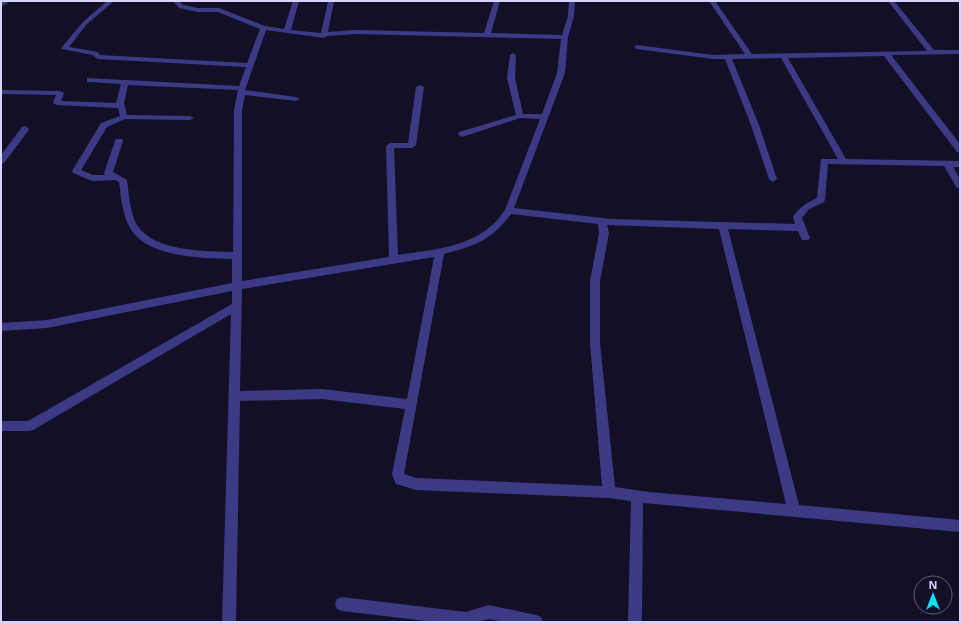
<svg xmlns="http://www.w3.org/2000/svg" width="961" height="623" font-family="'Open Sans',sans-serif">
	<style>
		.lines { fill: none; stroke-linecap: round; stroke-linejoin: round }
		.street { fill: #3d3a85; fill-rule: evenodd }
	</style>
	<rect width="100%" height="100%" fill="#130f26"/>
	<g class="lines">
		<path class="street" d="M3,1h7l-9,6v-5z
			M107,1h7l-27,23 -18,23 29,5 2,3 147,8 13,-34 -42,-17h-20l-19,-4 -6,-7h6l4,4 15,3h21l46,18 19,3 9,-28h6l-8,29 30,3 7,-32h6l-6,31 28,-2 128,3 10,-32h6l-9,32 71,2 6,-19 1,-15h6l-1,15 -6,21 -3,36 -51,135 97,11 184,5 -2,-7c6,-10 14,-14 24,-19l4,-39h17l-57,-101 -49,1 27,66 18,54 -4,3 -4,-3 -18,-54 -26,-66h-12l-76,-10 -3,-2 3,-2 76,10 32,-1 -36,-53h6l37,53 175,-3 -39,-50h6l40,49h26v4l-69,1 69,89v9l-3,-1 -73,-96 -96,2 58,101 114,2v6h-7l7,12v10l-3,-1 -13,-22 -116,-2 -3,36 -1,2 -15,7 -7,9 8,20 -2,2h-6l-4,-9 -70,-2 71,276 161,15v12l-317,-29 -1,119h-14l3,-121 -22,-3 -193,-8 -20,-6 -4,-10 13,-65 -83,-10 -82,2 -4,221h-14l9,-308 -198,116 -4,1h-28v-10h27l204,-117v-13l-185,37 -46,3v-8l46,-3 185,-37v-24c-30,-1 -87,-1 -103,-33 -7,-13 -8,-30 -10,-44l-4,-2 -23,1 -19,-8 -1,-2 29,-48 19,-7 -2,-8 -61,-3 -4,-2 3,-8 -55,-1v-4l59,1 4,2 -3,8 55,2 5,-19 -31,-2h-3v-4l152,8 7,-19 -148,-8 -2,-1 -3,-3 -31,-6v-2l21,-25zM266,30l58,8 3,-2 29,-2 205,5 -4,34 -15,41h-19l-8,-36 1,-23 -3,-2 -3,2 -3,23 9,37 -57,17 -1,2 4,3 58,-19 20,1 -35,91c-4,5 -8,12 -14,16 -25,22 -61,24 -93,29l-4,-107h18l4,-3 8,-58 -4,-2 -4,2 -8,56h-18l-4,3 3,111 -147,24v-171l3,-15 51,6 4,-2 -4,-2 -51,-7zM128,85l110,5 -4,20 -1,142c-28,-1 -79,0 -96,-27 -7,-12 -8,-31 -10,-45l-14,-8 10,-31 -1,-2h-6l-1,2 -11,32 1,2h-12l-12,-5 26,-43 18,-8 65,1 4,-2 -4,-2 -63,-1 -3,-12zM511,214l87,10 1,9 -9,48v62l12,143 -186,-8 -12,-4 40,-220c31,-8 48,-14 67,-40zM607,225l112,4 67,275 -137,-12 -34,-5 -15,-144v-62l9,-48zM434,257l-27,142 -85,-10 -82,2 2,-102z
			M25,126l4,3 -1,2 -24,32 -3,1v-9l21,-28z
			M342,597l124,15 23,-7 47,10 5,2 2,5h-39l-15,-3 -10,3h-45l-92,-11 -5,-2 -2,-5 2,-5z"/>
	</g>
	<rect width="961" height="623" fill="none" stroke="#d9d4ff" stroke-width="4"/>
	<g transform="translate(933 595)"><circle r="19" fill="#130f26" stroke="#625e7d"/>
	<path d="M0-3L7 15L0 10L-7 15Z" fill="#00e5ff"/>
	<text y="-6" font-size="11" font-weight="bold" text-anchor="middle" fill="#d9d4ff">N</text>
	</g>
</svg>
